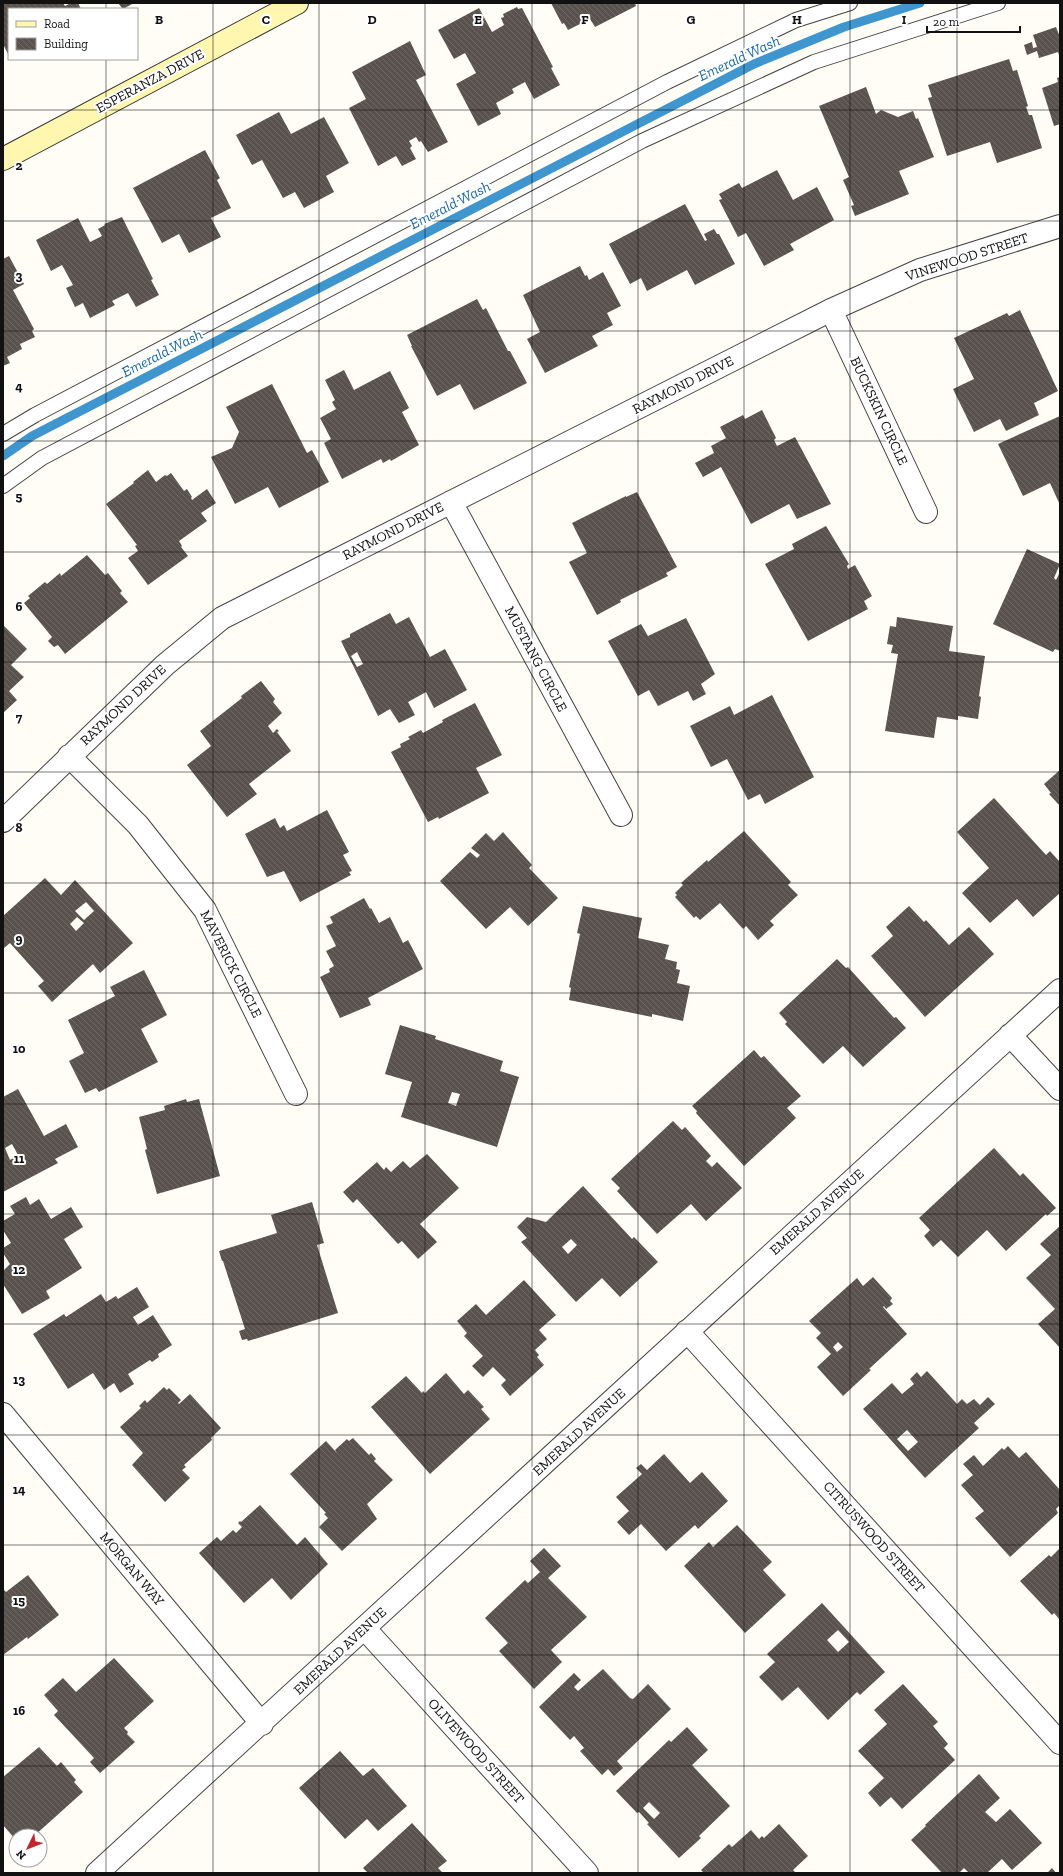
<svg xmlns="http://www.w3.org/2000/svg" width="1063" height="1876" font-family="'Zilla Slab',serif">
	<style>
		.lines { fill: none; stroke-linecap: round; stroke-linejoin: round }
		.stream { stroke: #3f96cf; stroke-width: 9 }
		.building { fill: url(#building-back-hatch); fill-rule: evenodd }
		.lane-casing { stroke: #444; stroke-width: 16 }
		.street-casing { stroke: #444; stroke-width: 24 }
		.secondary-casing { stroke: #333; stroke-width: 24 }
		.lane { stroke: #fff; stroke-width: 14 }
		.street { stroke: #fff; stroke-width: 22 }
		.secondary { stroke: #fff6b0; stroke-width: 22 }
		.grid { fill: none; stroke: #111; stroke-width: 1; stroke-opacity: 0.55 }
		.labels { text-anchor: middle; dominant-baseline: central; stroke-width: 4; stroke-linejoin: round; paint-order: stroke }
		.street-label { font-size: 14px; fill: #111; stroke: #fff }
		.water-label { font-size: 15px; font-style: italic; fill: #1768a6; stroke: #fff }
		.grid-label { font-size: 13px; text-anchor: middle; font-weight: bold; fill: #111; stroke: #fff; stroke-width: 4; stroke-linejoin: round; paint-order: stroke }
	</style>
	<defs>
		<pattern id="building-back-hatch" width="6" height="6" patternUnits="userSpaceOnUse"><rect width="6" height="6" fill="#5a524d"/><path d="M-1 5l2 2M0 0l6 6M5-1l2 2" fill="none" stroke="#6d6662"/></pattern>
	</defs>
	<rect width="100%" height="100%" fill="#fffdf5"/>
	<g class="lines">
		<path class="stream" d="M3,456l29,-20 722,-372 90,-37 76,-24"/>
	</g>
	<path class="building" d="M3,3h60l2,3 6,-3h7l3,6h-72l-1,45 -5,-10z
		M118,3h16l-11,6z
		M551,3h84l1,3 -41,21 -5,-8 -22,11 -4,-7 -2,1z
		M517,7l1,2 4,-1 31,59 -2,1 9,17 -26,14 -9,-17 -13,7 2,4 -18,10 5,11 -23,12 -22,-42 20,-11 -11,-20 -11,6 -16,-29 41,-22 13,24 12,-7 -3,-7 3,-1 -1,-3z
		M1056,27l4,10v21l-2,-6 -19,6 -2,-7 -10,4 -3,-10 8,-3 1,6 4,-1 -4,-12z
		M410,41l16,34 -10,5 32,62 -20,10 -7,-11 -2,1 -3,-5 -7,4 3,5 -2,2 6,11 -14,7 -6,-10 -18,10 -29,-58 17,-9 -14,-27z
		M1009,59l4,12 4,-1 11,36 -2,1 3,8h3l10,33 -45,15 -7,-21 -43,14 -19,-58 4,-1 -4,-12z
		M1060,77v47l-6,2 -12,-38 16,-6 -1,-4z
		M866,87l10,27 5,-4 17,7 15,-6 3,8 2,-1 16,39 -35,14 10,23 -54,22 -4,-10 3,-1 -11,-25 6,-3 -30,-71z
		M279,112l12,22 33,-17 25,46 -23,13 8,16 -30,16 -9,-16 -12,6 -21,-38 -10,5 -16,-30z
		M205,150l15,28 -3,2 14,28 -20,10 10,19 -32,16 -10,-19 -17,9 -29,-55z
		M777,170l16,30 24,-13 17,33 -44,24 4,6 -30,16 -18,-33 -8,4 -19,-37 3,-1 -3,-5 20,-11 3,5z
		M685,204l20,37 2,-1 -3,-6 10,-5 3,5h2l16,30 -40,21 -8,-15 -40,21 -6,-13 -11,6 -21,-40z
		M122,217l31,62 -2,1 8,15 -23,12 -8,-14 -16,8 3,4 -25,13 -7,-15 -8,4 -9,-19 7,-3 -11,-20 -11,6 -15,-31 42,-22 12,24 12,-6 -4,-7 7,-4 -1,-1z
		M9,256l15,28 -11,6 21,39 -2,2 3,6 -15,7 2,5 -15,8 3,6 -7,3v-107z
		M580,266l5,10 2,-1 2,5 14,-8 18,34 -14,7 6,12 -21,11 6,10 -53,27 -18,-34 13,-7 -17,-37z
		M477,299l6,11 3,-2 22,43h2l17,32 -53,27 -14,-26 -23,12 -26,-50h1l-5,-11z
		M1020,310l38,81 -24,12 5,12 -33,16 -6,-12 -26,13 -21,-43 21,-10 -20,-41 53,-25 2,3z
		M344,370l10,20 36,-19 19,37 -7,4 17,33 -28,16 -1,-2 -7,4 -2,-4 -39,20 -18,-36 7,-4 -11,-21 16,-9 -4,-7 3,-2 -10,-20z
		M272,384l35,69 5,-3 17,32 -50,26 -11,-21 -33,17 -24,-47 21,-9 7,-16 -13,-25z
		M762,410l14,28 -2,2 3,6 18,-9 36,67 -34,15 -8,-15 -38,20 -30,-57 -18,10 -8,-14 19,-10 -3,-7 15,-8 -6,-11 23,-12 2,4z
		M1060,416v89l-10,-22 -27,13 -25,-52z
		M148,470l8,12 9,-7 2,1 4,-3 13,18 3,-2 5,8 -1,1 1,2 15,-11 9,14 -15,10 6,8 -28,20 3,5 -1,1 7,9 -40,29 -20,-27 10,-7 -3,-5 2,-1 -31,-41 28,-21 -1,-1z
		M637,492l40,75 -11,6 2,3 -48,24 1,2 -24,13 -28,-53 18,-9 -15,-30 54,-27v1z
		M826,526l23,38 -2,2 1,3 7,-4 17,31 -8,5 4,8 -60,32 -43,-77 29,-15 -2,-5z
		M1027,549l33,15 -6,14 2,2 4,-8v79l-5,-2 -2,3 -60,-28z
		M87,555l18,20 3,-2 14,18 -2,2 8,9 -63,52 -7,-9 -4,2 -6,-6 4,-4 -28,-34 6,-5 -2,-2 17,-14 2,2 13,-11 1,3z
		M390,613l6,11 13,-7 21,40 15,-8 22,41 -33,18 -8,-16 -18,10 7,13 -16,8 -9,-14 -12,7 -37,-75 9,-4v-3zM357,652l6,12 -6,3 -6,-11z
		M897,617l56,9 -4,25 36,5 -6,40 2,1 -3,22 -20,-3v4l-21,-3 -3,21 -49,-7 13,-77 -7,-1 2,-8 -6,-1 3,-18 6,1z
		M686,618l29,56 -14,10 5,10 -13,7 -5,-10 -30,15 -9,-16 -11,6 -30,-55 33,-17 7,12z
		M3,625l24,24 -16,16 13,12 -15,14 8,9 -14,13z
		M261,681l14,18 -2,3 9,11 -14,13 5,7 4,-4 2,2 -2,1 14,19 -42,33 8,10 -30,23 -40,-52 24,-19 -11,-15 42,-33 -1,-2z
		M772,695l42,82 -49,27 -5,-10 -12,6 -21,-41 -16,8 -21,-41 40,-20 4,9z
		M475,703l27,52 -26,13 13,25 -50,26 -1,-2 -10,5 -37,-70 10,-5 -1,-3 10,-5 -2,-2 13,-7 2,3 20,-11 -1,-2z
		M1060,770v36l-11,-12 2,-1 -7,-9z
		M994,798l52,57 4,-4 10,11v31l-27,24 -16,-18 -27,24 -28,-30 27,-25 -32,-36z
		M327,810l22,42 -6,3 9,16 -3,1 2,3 -51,27 -16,-31 -17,6 -22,-43 30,-16 5,10 4,-3 3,6z
		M744,831l47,51 -3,3 10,10 -28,26 4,4 -16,15 -12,-14 -3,3 -23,-26 -20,17 -4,-4 -2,2 -19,-21 2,-2 -2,-2 8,-8 -2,-2 26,-23 1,2z
		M503,832l29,33 -3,3 29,30 -30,28 -18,-19 -24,22 -46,-48 30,-29 7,6 3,-3 -9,-7 15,-15 8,8z
		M45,878l16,17 14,-15 58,63 -33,30 -7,-9 -41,38 -14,-16 6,-5 -34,-38 -6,5 -1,-1v-31zM86,902l8,9 -10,9 -9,-9zM77,917l7,6 -8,8 -6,-7z
		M364,898l6,11 1,-1 8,15 11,-6 13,26 5,-3 15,29 -55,29 3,7 -31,13 -20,-41 10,-5 -1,-3 5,-3 -8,-15 10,-5 -10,-20 7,-3 -3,-6z
		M583,906l59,12 -4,20 31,7 -4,14 12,3 -1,7 4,1 -3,13 13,3 -7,35 -31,-7v3l-83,-17 2,-12 -2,-1 11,-53 -3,-1z
		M909,906l15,16 2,-2 23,25 20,-18 25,27 -69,63 -54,-61 22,-20 -7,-9z
		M837,959l9,9 2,-1 46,51 2,-1 10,11 -43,39 -20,-21 -20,18 -38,-40 2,-2 -8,-9z
		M144,970l23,45 -26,14 17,33 -59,30 -3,-4 -11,5 -16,-32 15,-8 -16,-33 47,-24 -5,-9z
		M400,1025l36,11 -1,3 68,22 -3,10 19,6 -22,70 -96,-30 11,-35 -27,-8zM452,1092l8,2 -4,12 -8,-3z
		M754,1050l7,8 3,-2 37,40 -14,12 9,10 -52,48 -48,-53 1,-2 -5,-5z
		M18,1089l26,47 22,-12 12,23 -23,12 3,4 -55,29v-95zM12,1144l6,11 -8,5 -5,-12z
		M186,1099l1,3 12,-3 21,77 -63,18 -12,-44 2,-1 -8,-32 26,-7 -1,-4z
		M673,1121l9,9 3,-3 26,29 -5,5 6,6 5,-5 25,26 -36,33 -15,-17 -34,30 -40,-43 3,-3 -9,-9z
		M994,1148l26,28 3,-3 33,35 -9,8 -1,-2 -40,37 -19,-21 -29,27 -17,-17 -8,7 -9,-11 6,-6 -11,-12z
		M427,1154l32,34 -39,36 17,18 -19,17 -16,-18 -4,3 -41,-45 -4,4 -10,-11 34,-30 7,8 2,-3 5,5 12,-11 7,7z
		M583,1186l49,53 2,-2 24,25 -38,35 -18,-19 -26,24 -55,-60 6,-4 -10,-11 10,-10 19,5zM571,1239l6,6 -9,9 -6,-7z
		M26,1197l4,8 9,-6 12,20 20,-12 12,20 -19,12 18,29 -36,23 4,7 -28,16 -19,-30v-13l7,-7 -7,-11v-5l8,-5 -8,-13v-9l12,-7 -5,-8z
		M312,1202l12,41 -7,2 21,68 -90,28 -1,-2 -5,1 -3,-9 6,-2 -22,-68h-1l-3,-10 58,-18 -6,-18z
		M1060,1226v122l-22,-24 17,-15 -29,-31 25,-23 -11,-11z
		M873,1277l19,21 -2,3 3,3 -7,5 -2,-3 -1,1 24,27 -38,35 2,1 -28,26 -26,-29 14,-13 -15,-16 5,-5 -12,-12 48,-43 6,8zM838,1342l5,5 -6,5 -4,-5z
		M524,1280l32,35 -17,15 8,9 -12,11 4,5 -2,2 7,8 -34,31 -9,-11 5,-5 -13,-13 -10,10 -11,-11 11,-10 -19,-20 3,-3 -10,-12 19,-17 10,11z
		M137,1287l12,20 -16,10 5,8 15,-10 19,30 -14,9 1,3 -7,5 -2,-2 -22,14 6,10 -14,9 -6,-10 -10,7 -11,-17 -25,16 -35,-55 31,-20 2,3 35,-23 5,8 10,-6 2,3z
		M927,1371l30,33 5,-5 5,5 7,-5 6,6 8,-8 7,7 -21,19 5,5 -54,50 -62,-69 29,-26 10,11 12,-10 -4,-5 7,-7 4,5zM907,1430l11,12 -10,9 -11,-12z
		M446,1373l18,21 4,-4 16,17 -3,2 9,10 -60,55 -59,-67 35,-31 16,17 1,-2 2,2z
		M164,1387l3,3 2,-2 12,12 -3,3 1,1 11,-10 31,34 -10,10 1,2 -28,25 2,2 -4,3 8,8 -25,24 -33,-37 11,-12 -23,-26 21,-19 -2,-2 6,-6 2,3z
		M353,1438l16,17 2,-2 5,6 -2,2 19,19 -26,24 10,15 -35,32 -23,-24 9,-9 -4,-4 2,-1 -36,-39 36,-33 11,12 -2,-3 12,-11 2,2z
		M1008,1446l11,12 7,-6 34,38v15l-4,4 2,4 -48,44 -35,-39 9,-7 -23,-26 12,-10 -10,-11 11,-9 9,11 19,-18 2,2z
		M664,1454l26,29 12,-11 26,29 -30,28 -3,-4 -29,26 -25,-27 -12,11 -12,-13 12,-11 -13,-14 26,-23 -6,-6 5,-4 6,6z
		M260,1505l37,40 8,-8 23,27 -37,36 -19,-22 -28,25 -45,-50 18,-16 4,4 12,-11 3,3 6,-6 -4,-4 2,-2 1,1z
		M737,1525l35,37 -9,8 23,25 -41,38 -61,-67 25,-24 4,5z
		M544,1548l17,18 -13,12 39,39 -36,33 11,12 -28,27 -35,-38 9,-8 -23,-25 40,-38 3,3 12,-11 -10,-11z
		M1060,1548l-1,60 1,12 -6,-7 -2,2 -32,-34 29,-26 2,2z
		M28,1575l31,40 -31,24 -1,-2 -24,18v-66l3,3z
		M822,1603l63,69 -25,23 -3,-3 -29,28 -30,-33 -16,14 -23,-24 16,-15 -8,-8zM838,1630l11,12 -11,10 -11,-12z
		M114,1658l40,43 -30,27 4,4 -1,2 8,8 -35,31 -10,-11 4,-4 -40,-43 4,-4 -14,-16 19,-17 13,14z
		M603,1669l27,29 3,1 15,-15 23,25 -54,52 6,7 -9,8 -6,-7 -6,6 -22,-24 4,-3 -10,-12 -4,4 -31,-33 35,-34 7,7 -7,7 4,4z
		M903,1684l35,38 -5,4 15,18 -4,4 11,12 -53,49 -11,-12 -11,10 -12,-14 16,-15 -26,-27 29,-27 -13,-14z
		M687,1727l21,23 -16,15 38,41 -31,30 2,2 -22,20 -32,-34 2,-1 -10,-11 -2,1 -21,-22 53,-51 2,2zM649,1802l11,11 -6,6 -11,-11z
		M39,1747l18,19 4,-4 15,18 -2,2 9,10 -49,44h-18v4l-13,-15v-48z
		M340,1751l23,25 10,-8 34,38 -29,25 -11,-12 -22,20 -46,-51z
		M979,1774l21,24 -15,14 11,10 14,-13 32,34 -30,27 -10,-11 -15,14h-18l-5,-5 -5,5h-17l-31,-33 15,-14 -1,-1z
		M412,1823l35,38 -9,7 5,5h-75l-5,-5z
		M779,1824l29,32 -15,14 3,3h-92l-3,-3 28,-26 3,3 19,-17 8,9 3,-3 2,2z
		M1052,1868l4,5h-9z"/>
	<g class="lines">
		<defs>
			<path id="lane" d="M3,434l32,-19 632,-333 129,-62 54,-17
				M3,486l39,-28 600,-317 172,-79 184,-59"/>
			<path id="street" d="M831,310l95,202
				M451,502l170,313
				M69,756l69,69 67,85 91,184
				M3,821l162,-156 57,-47 609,-308 89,-40 140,-44
				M1010,1035l50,54
				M687,1331l373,412
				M3,1414l259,310
				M365,1629l222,244
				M97,1873l963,-883"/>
			<path id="secondary" d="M3,159l294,-156"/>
		</defs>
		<use href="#lane" class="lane-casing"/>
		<use href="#street" class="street-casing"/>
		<use href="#secondary" class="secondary-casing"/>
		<use href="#lane" class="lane"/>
		<use href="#street" class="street"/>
		<use href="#secondary" class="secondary"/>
	</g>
	<path class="grid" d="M106,3v6M213,3v1870M319,3v1870M425,3v1870M532,3v1870M638,3v1870M744,3v1870M850,3v1870M957,3v1870M106,59v1814M3,110h1057M3,221h1057M3,331h1057M3,441h1057M3,552h1057M3,662h1057M3,772h1057M3,883h1057M3,993h1057M3,1104h1057M3,1214h1057M3,1324h1057M3,1435h1057M3,1545h1057M3,1655h1057M3,1766h1057"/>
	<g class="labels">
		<g class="street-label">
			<text transform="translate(150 81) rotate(-28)">ESPERANZA DRIVE</text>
			<text transform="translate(967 257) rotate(-18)">VINEWOOD STREET</text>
			<text transform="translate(683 385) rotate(-27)">RAYMOND DRIVE</text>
			<text transform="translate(879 411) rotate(65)">BUCKSKIN CIRCLE</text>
			<text transform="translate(393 531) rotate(-27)">RAYMOND DRIVE</text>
			<text transform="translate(536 659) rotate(62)">MUSTANG CIRCLE</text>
			<text transform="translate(123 705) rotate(-43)">RAYMOND DRIVE</text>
			<text transform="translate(231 964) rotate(63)">MAVERICK CIRCLE</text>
			<text transform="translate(817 1212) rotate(-42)">EMERALD AVENUE</text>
			<text transform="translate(579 1432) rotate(-43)">EMERALD AVENUE</text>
			<text transform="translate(874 1537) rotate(48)">CITRUSWOOD STREET</text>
			<text transform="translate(132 1569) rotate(50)">MORGAN WAY</text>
			<text transform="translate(340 1651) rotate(-43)">EMERALD AVENUE</text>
			<text transform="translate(476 1751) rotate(48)">OLIVEWOOD STREET</text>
		</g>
		<g class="water-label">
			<text transform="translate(739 58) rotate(-25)">Emerald Wash</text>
			<text transform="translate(450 205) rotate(-27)">Emerald Wash</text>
			<text transform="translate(162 353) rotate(-27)">Emerald Wash</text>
		</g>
	</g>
	<g class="grid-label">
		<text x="159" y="24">B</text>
		<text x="266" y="24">C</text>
		<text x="372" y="24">D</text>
		<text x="478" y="24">E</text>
		<text x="585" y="24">F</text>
		<text x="691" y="24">G</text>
		<text x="797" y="24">H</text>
		<text x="904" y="24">I</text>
		<text x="19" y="170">2</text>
		<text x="19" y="280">3</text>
		<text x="19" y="391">4</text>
		<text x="19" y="501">5</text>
		<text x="19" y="611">6</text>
		<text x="19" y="722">7</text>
		<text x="19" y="832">8</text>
		<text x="19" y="943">9</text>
		<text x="19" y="1053">10</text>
		<text x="19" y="1163">11</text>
		<text x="19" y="1274">12</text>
		<text x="19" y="1384">13</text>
		<text x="19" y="1494">14</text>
		<text x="19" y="1605">15</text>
		<text x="19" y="1715">16</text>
	</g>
	<rect width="1063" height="1876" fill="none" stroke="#111111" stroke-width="8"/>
	<rect x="8" y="8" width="130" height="52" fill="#ffffff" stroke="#a0a0a0"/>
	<rect x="16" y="21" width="20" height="6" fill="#fff6b0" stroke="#a0a0a0"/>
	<text x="44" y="28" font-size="12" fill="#111111">Road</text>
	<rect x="16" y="38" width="20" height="12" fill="url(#building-back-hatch)" stroke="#a0a0a0"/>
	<text x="44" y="48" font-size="12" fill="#111111">Building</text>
	<g transform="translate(28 1848) rotate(227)"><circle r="19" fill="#ffffff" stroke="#a0a0a0"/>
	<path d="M0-3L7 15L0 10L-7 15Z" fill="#c4262e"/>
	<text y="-6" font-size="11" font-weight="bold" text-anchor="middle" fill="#111111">N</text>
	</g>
	<path d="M927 26v6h93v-6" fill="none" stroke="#111111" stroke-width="2"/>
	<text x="933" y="26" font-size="12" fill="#111111" stroke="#ffffff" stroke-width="3" paint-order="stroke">20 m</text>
</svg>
